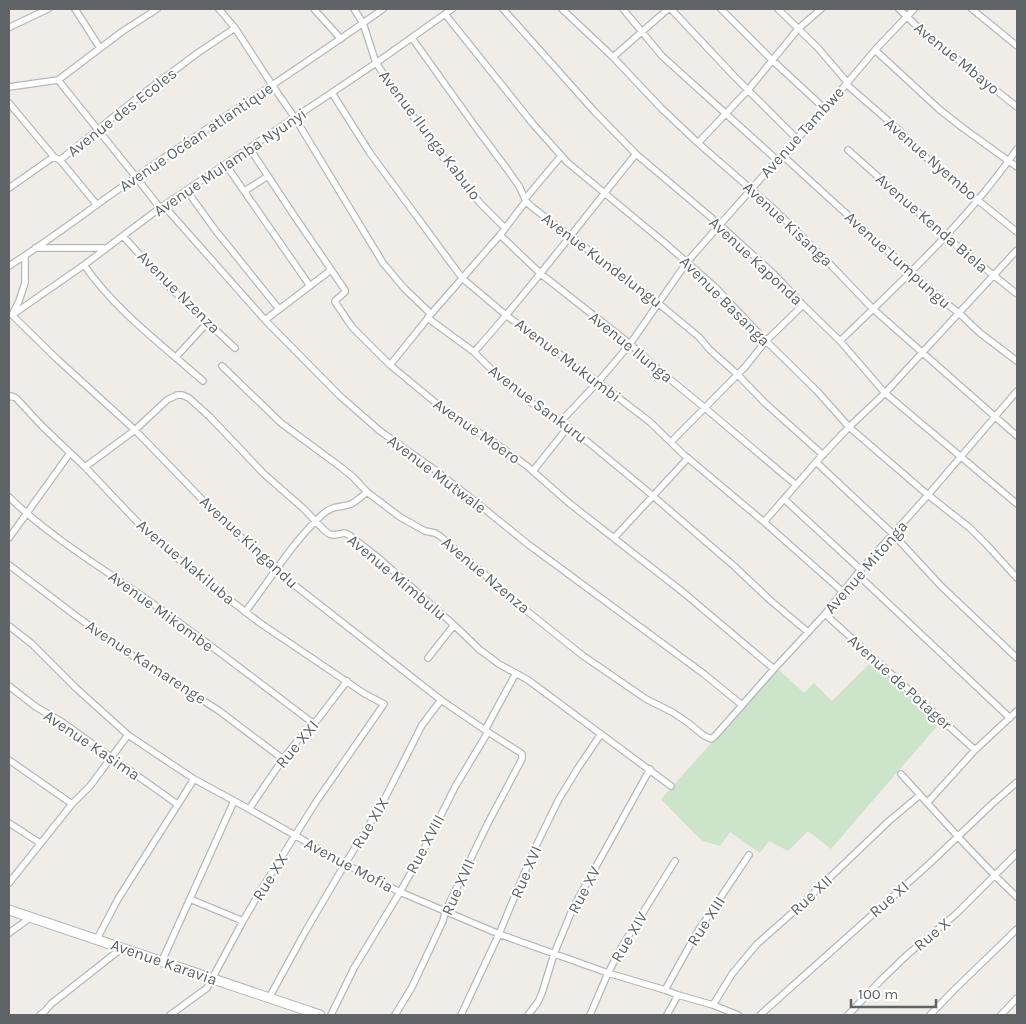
<svg xmlns="http://www.w3.org/2000/svg" width="1026" height="1024" font-family="Karla,sans-serif">
	<style>
		.green { fill: #cce4c9 }
		.lines { fill: none; stroke-linecap: round; stroke-linejoin: round }
		.street-casing { stroke: #b5b8bb; stroke-width: 8 }
		.secondary-casing { stroke: #b5b8bb; stroke-width: 11 }
		.street { stroke: #fff; stroke-width: 5.5 }
		.secondary { stroke: #fff; stroke-width: 9 }
		.labels { text-anchor: middle; dominant-baseline: central; stroke-width: 4; stroke-linejoin: round; paint-order: stroke }
		.street-label { font-size: 16px; fill: #606467; stroke: #fff }
	</style>
	<rect width="100%" height="100%" fill="#f0ede9"/>
	<path class="green" d="M872,661l66,64 -107,124 -23,-18 -20,20 -19,-10 -9,12 -30,-21 -10,14 -17,-5 -10,-9 -32,-33 117,-130 26,24 10,-10 18,18z"/>
	<g class="lines">
		<defs>
			<path id="street" d="M75,9l25,39
				M219,9l16,19 37,57 23,33 88,145 21,25 27,26 -3,3 1,2 45,33 22,22 33,27 13,9 19,11 27,21 58,48 88,76 37,35 37,31
				M314,9l27,30
				M354,9l9,14 13,40 57,82 47,58 25,25
				M503,9l91,102 42,43 84,71 56,51 25,27 39,38 45,52 132,111
				M562,9l51,48 48,51 37,35 77,67 51,50 47,49 144,127
				M623,9l39,47 115,104
				M671,9l63,67 63,63
				M721,9l51,51 53,49
				M778,9l40,39 29,34
				M899,9l23,22 95,76
				M972,9l45,37
				M445,14l88,110 34,38 99,82 49,43 51,54 51,50 32,36 79,68 42,33 16,16 31,34
				M10,27l38,-18
				M412,38l65,91 30,40 12,17 7,15 6,6 126,96 41,34 11,13 28,25 27,28 58,52
				M875,50l65,60 23,18 54,39
				M613,57l55,-48
				M58,80l78,97 24,31
				M846,84l54,47 18,19 20,18 79,64
				M9,87l49,-7 65,-49 34,-22
				M332,93l38,60 92,125 45,38 91,66 52,40 33,32 81,68 79,70
				M9,103l45,54
				M698,143l50,-53 50,-61 23,-20
				M250,149l43,65 52,76v2l-10,9v1l17,25 38,38 52,43 56,37 29,21 42,37 115,90 90,76
				M848,150l98,87 71,57
				M782,155l93,85 37,32 27,26 20,15 21,20 37,28
				M60,160l37,45
				M226,165l84,121
				M9,188l40,-28 5,-3 6,3 72,-58 67,-50 36,-24
				M187,191l29,40 63,78
				M246,192v-2l22,-14
				M525,199l36,-43
				M526,201l-26,34 41,39 89,70 36,32 39,32 91,77
				M164,206l101,114 75,76 40,35 55,39 42,33 52,42 175,129 38,31
				M123,236l42,47 70,65
				M35,248h71
				M25,256v27l-6,18 -7,14 45,44 78,71 86,89 67,61 153,120 47,32 -33,55 -32,64 -23,41 -46,76 -23,47
				M84,265c32,46 77,79 119,116
				M9,266c44,-28 86,-61 130,-91 81,-56 164,-109 244,-166
				M15,313l69,-48 76,-57 216,-145 76,-54
				M431,314l69,-79
				M265,320l66,-50
				M840,341c63,-61 127,-120 177,-192
				M474,352c57,-63 108,-132 162,-198
				M176,357l32,-35
				M390,365l38,-47
				M222,366l59,57 61,45 11,9 14,15 33,25 25,14 10,2 5,3 87,75 55,44 64,44 26,13 15,10 16,13 8,4 4,-3 59,-67 51,-55 32,-40 71,-79 89,-104
				M9,397l2,-1 5,2 26,28 43,41 59,62 47,41 69,53 105,71 19,10 -68,98 -52,83 -21,36 -36,67 -37,27
				M561,421l37,-39 32,-38 57,-82 90,-102 48,-51 50,-59 39,-41
				M671,442l74,-75 21,-26 37,-36
				M816,462l77,72 48,52 76,72
				M85,467l50,-37 32,-30 10,-5h5l7,3 21,19 54,57 40,35 20,21 5,4 5,1 11,-2 4,2 32,25 73,65 26,25 19,14 29,16 143,106
				M533,471l35,-44
				M9,497c42,41 95,72 143,106 55,39 108,80 162,121
				M784,499l77,71
				M764,522l52,-60 33,-35 36,-34 132,-143
				M9,538l61,-85
				M614,538l74,-80
				M9,565l67,51 49,35 93,59 65,49
				M857,574l153,144
				M245,612c26,-33 47,-70 78,-98 10,-9 17,-6 28,-10 6,-3 11,-8 16,-12
				M825,614l150,136
				M9,626l23,18 44,44 52,47 66,44 55,30 96,55 55,28 99,42 109,39 57,17 13,5 35,10 25,10
				M428,658l26,-33
				M9,686l27,21 26,15 115,82
				M485,730l31,-57
				M9,760l63,44
				M901,774c38,41 75,85 116,123
				M927,803l48,-53 42,-39
				M249,809l34,-50 15,-19 20,-21 29,-38
				M9,823l31,20
				M9,883l63,-79 18,-18 38,-51
				M190,899l53,22
				M9,933l21,-15
				M97,939l21,-40 76,-120
				M162,961l72,-160
				M665,990l31,-56 53,-79
				M269,998l36,-66 40,-68 38,-62 39,-77 19,-25
				M713,1005l19,-31 25,-30 43,-38 89,-85 31,-26
				M40,1015l5,-4 6,-7 71,-56
				M395,1015l17,-28 31,-66 2,-9 43,-89 34,-64v-5l-1,-1 -33,-21
				M461,1015l38,-81 35,-84 25,-51 19,-31 23,-34
				M528,1015l10,-13 4,-9 12,-39 19,-46 77,-139
				M590,1015l18,-42 16,-30 51,-82
				M667,1015l11,-20
				M760,1015l168,-150 64,-61 25,-22
				M848,1015l33,-35 26,-25 49,-41 61,-61
				M930,1015l24,-25 63,-61
				M1001,1015l16,-17"/>
			<path id="secondary" d="M9,910l311,105"/>
		</defs>
		<use href="#street" class="street-casing"/>
		<use href="#secondary" class="secondary-casing"/>
		<use href="#street" class="street"/>
		<use href="#secondary" class="secondary"/>
	</g>
	<g class="labels">
		<g class="street-label">
			<text transform="translate(957 58) rotate(39)">Avenue Mbayo</text>
			<text transform="translate(122 112) rotate(-38)">Avenue des Ecoles</text>
			<text transform="translate(802 132) rotate(-48)">Avenue Tambwe</text>
			<text transform="translate(430 135) rotate(53)">Avenue Ilunga Kabulo</text>
			<text transform="translate(196 137) rotate(-34)">Avenue Océan atlantique</text>
			<text transform="translate(931 159) rotate(41)">Avenue Nyembo</text>
			<text transform="translate(230 162) rotate(-34)">Avenue Mulamba Nyunyi</text>
			<text transform="translate(932 223) rotate(41)">Avenue Kenda Biela</text>
			<text transform="translate(788 224) rotate(43)">Avenue Kisanga</text>
			<text transform="translate(602 260) rotate(37)">Avenue Kundelungu</text>
			<text transform="translate(898 260) rotate(42)">Avenue Lumpungu</text>
			<text transform="translate(756 261) rotate(43)">Avenue Kaponda</text>
			<text transform="translate(179 292) rotate(45)">Avenue Nzenza</text>
			<text transform="translate(725 301) rotate(45)">Avenue Basanga</text>
			<text transform="translate(631 347) rotate(39)">Avenue Ilunga</text>
			<text transform="translate(568 360) rotate(37)">Avenue Mukumbi</text>
			<text transform="translate(538 404) rotate(37)">Avenue Sankuru</text>
			<text transform="translate(477 431) rotate(35)">Avenue Moero</text>
			<text transform="translate(437 474) rotate(37)">Avenue Mutwale</text>
			<text transform="translate(249 542) rotate(43)">Avenue Kingandu</text>
			<text transform="translate(186 562) rotate(40)">Avenue Nakiluba</text>
			<text transform="translate(866 567) rotate(-49)">Avenue Mitonga</text>
			<text transform="translate(486 575) rotate(40)">Avenue Nzenza</text>
			<text transform="translate(397 577) rotate(40)">Avenue Mimbulu</text>
			<text transform="translate(161 611) rotate(36)">Avenue Mikombe</text>
			<text transform="translate(146 662) rotate(33)">Avenue Kamarenge</text>
			<text transform="translate(900 682) rotate(42)">Avenue de Potager</text>
			<text transform="translate(297 744) rotate(-50)">Rue XXI</text>
			<text transform="translate(92 745) rotate(34)">Avenue Kasima</text>
			<text transform="translate(370 823) rotate(-59)">Rue XIX</text>
			<text transform="translate(425 844) rotate(-62)">Rue XVIII</text>
			<text transform="translate(349 865) rotate(28)">Avenue Mofia</text>
			<text transform="translate(526 872) rotate(-67)">Rue XVI</text>
			<text transform="translate(270 877) rotate(-58)">Rue XX</text>
			<text transform="translate(458 887) rotate(-66)">Rue XVII</text>
			<text transform="translate(584 890) rotate(-62)">Rue XV</text>
			<text transform="translate(811 895) rotate(-43)">Rue XII</text>
			<text transform="translate(889 899) rotate(-41)">Rue XI</text>
			<text transform="translate(706 921) rotate(-57)">Rue XIII</text>
			<text transform="translate(932 934) rotate(-40)">Rue X</text>
			<text transform="translate(629 937) rotate(-59)">Rue XIV</text>
			<text transform="translate(164 962) rotate(19)">Avenue Karavia</text>
		</g>
	</g>
	<rect width="1026" height="1024" fill="none" stroke="#606467" stroke-width="20"/>
	<path d="M851 999v8h85v-8" fill="none" stroke="#606467" stroke-width="2.5"/>
	<text x="858" y="999" font-size="15" fill="#606467" stroke="#ffffff" stroke-width="4" paint-order="stroke">100 m</text>
</svg>
